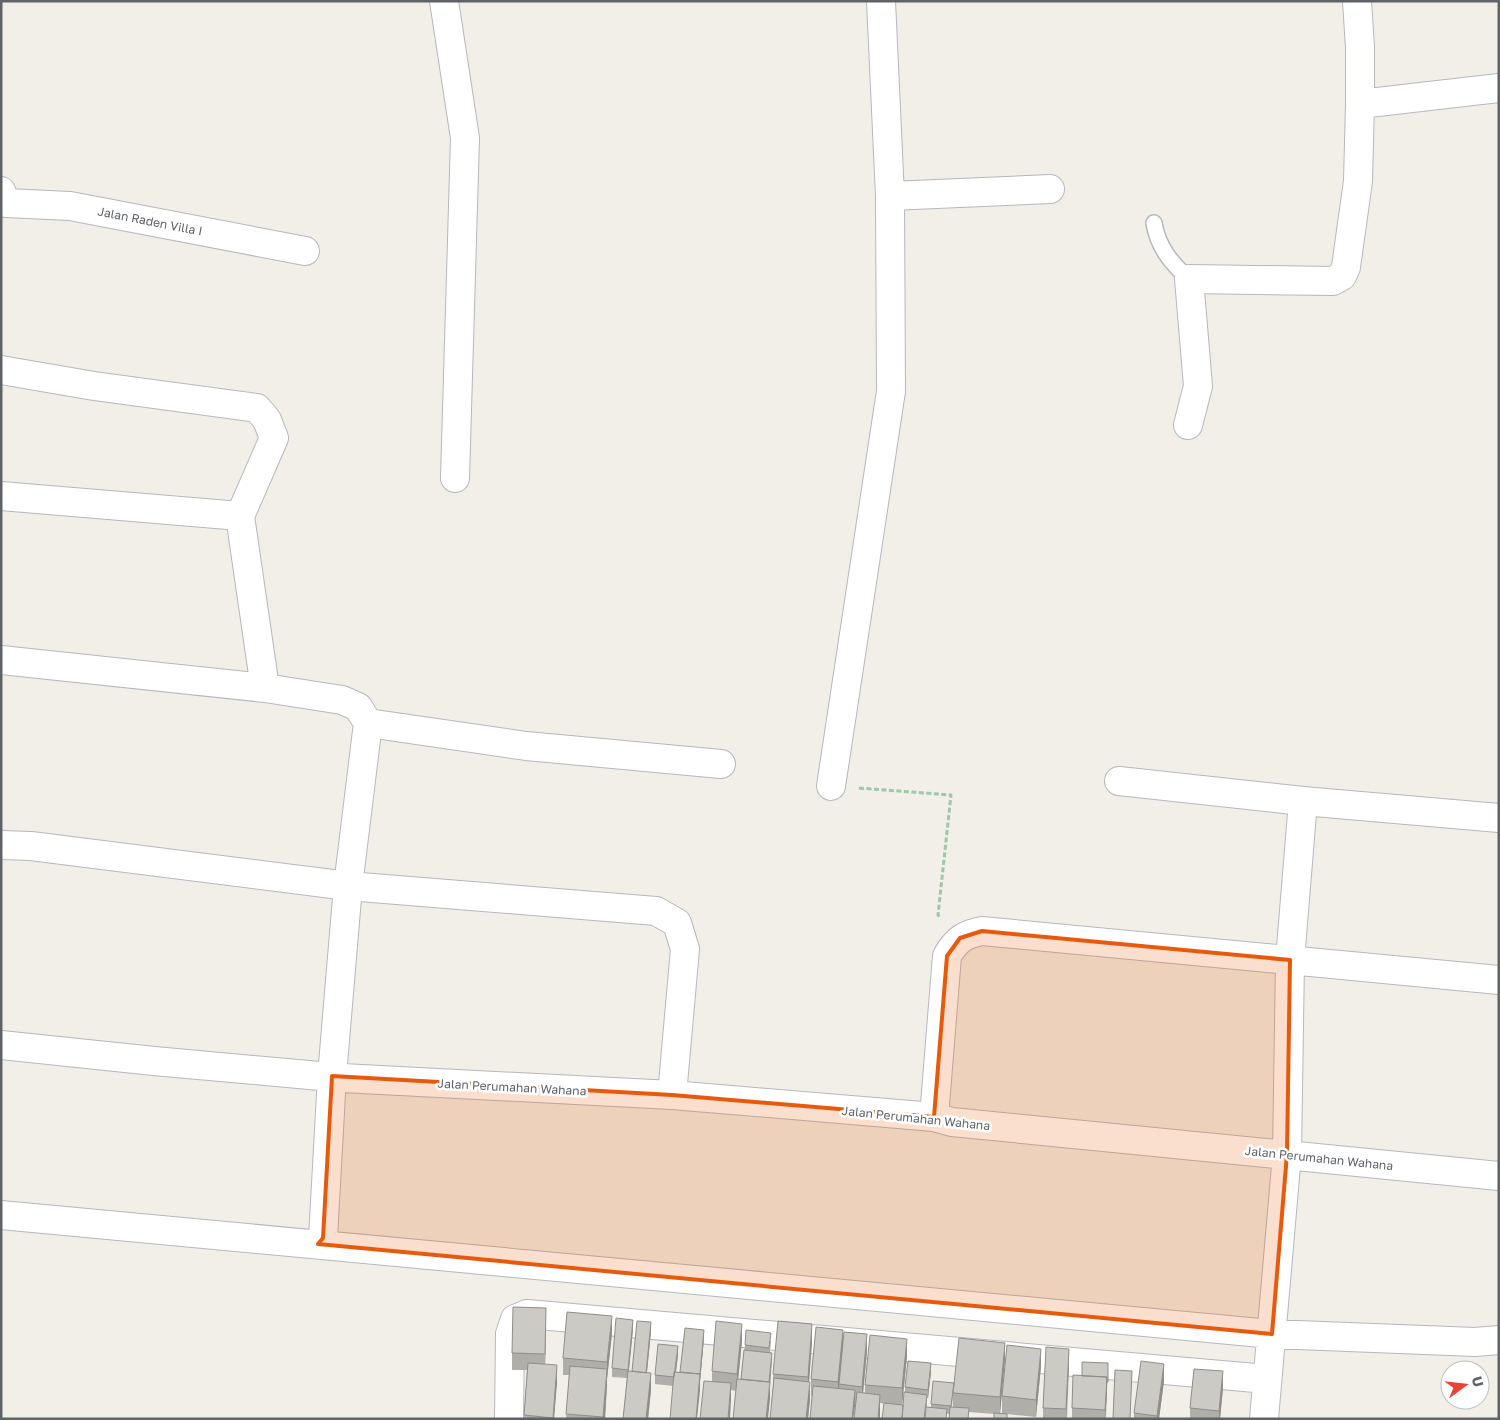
<svg xmlns="http://www.w3.org/2000/svg" width="1500" height="1420" font-family="'Golos Text',sans-serif">
	<style>
		.lines { fill: none; stroke-linecap: round; stroke-linejoin: round }
		.lane-casing { stroke: #b5b8bc; stroke-width: 18 }
		.street-casing { stroke: #b5b8bc; stroke-width: 30 }
		.path { stroke: #9cc7a9; stroke-width: 3; stroke-dasharray: 5 2.5; stroke-linecap: butt }
		.lane { stroke: #fff; stroke-width: 15 }
		.street { stroke: #fff; stroke-width: 28 }
		.wall { fill: #afaea9; fill-rule: evenodd }
		.shaded-wall { fill: #8f8d8a }
		.building { fill: #cccac5; stroke: #8f8d8a }
		.marked { fill: #e8590c; fill-opacity: 0.2; stroke: #e8590c; stroke-width: 4; stroke-linejoin: round }
		.labels { text-anchor: middle; dominant-baseline: central; stroke-width: 5; stroke-linejoin: round; paint-order: stroke }
		.street-label { font-size: 12px; fill: #5f6368; stroke: #fff }
	</style>
	<rect width="100%" height="100%" fill="#f1efe8"/>
	<g class="lines">
		<defs>
			<path id="lane" d="M1154,223c4,24 17,40 35,56"/>
			<path id="street" d="M444,1l21,137 -10,340
				M1357,1l3,47v56l139,-16
				M1,191l5,12 64,3 235,45
				M890,196l160,-7
				M1,370l93,16 163,22 10,12 7,18 -34,78 25,172
				M1188,425l10,-39 -9,-107 144,2 9,-5 4,-9 12,-86 2,-77
				M1,496l239,20
				M1,660l264,28 77,12 16,7 10,16 158,23 195,18
				M1119,781l184,20
				M831,786l60,-395 -1,-195 -9,-195
				M1,845l30,1 317,40 308,25 21,12 8,26 -13,146
				M1,1045l153,16 188,17 330,17 262,22 18,5 547,54
				M934,1117l13,-161c9,-16 18,-22 35,-25l517,49
				M1,1215l1271,119 203,8 24,-2
				M318,1244l5,-6 9,-162 16,-190 20,-163
				M509,1419l1,-85 5,-15 12,-5 740,65
				M1264,1419l23,-265 3,-194 13,-159 196,17"/>
		</defs>
		<use href="#lane" class="lane-casing"/>
		<use href="#street" class="street-casing"/>
		<path class="path" d="M859,788l92,7 -13,120 3,3"/>
		<use href="#lane" class="lane"/>
		<use href="#street" class="street"/>
	</g>
	<path class="wall" d="M546,1325l-1,39 12,18 -3,37h-30l3,-49h-15v-17z
		M633,1329l-4,42 3,1 19,-41 -4,42 4,17 -3,29h-25l4,-41 -15,-1v-9z
		M612,1333l-5,46 -2,40h-39l3,-44h-6v-17z
		M704,1338l-4,44v9l-27,-5 -18,-2v-9l23,-20 -2,17h4z
		M742,1341l-4,38h3l4,-34 26,-4 -1,11 2,9 -2,25v13l-34,-8 -5,-1v10l-19,-19v-10z
		M812,1342l-3,40 1,17 -2,20h-38l3,-34v-11z
		M843,1342l24,9 -4,42h2v-8l42,-29 -5,49h1l2,-13v-5l26,-15 -3,26h-1v9h4v-3l22,-11 52,-33 -5,53h2v-17l39,-30 -5,51 -29,-3v5l-13,-5 -25,-2 -20,2 -69,-11v9l-24,-9h-1v4l-44,-11v-17zM953,1393v14h-1z
		M1108,1363l-2,56h-34v-11l10,-32z
		M1069,1366l-2,53h-24v-11z
		M1164,1381l-5,38h-25v-6z
		M1223,1388l-3,31h-30v-11z"/>
	<path class="shaded-wall" d="M546,1308v17l-1,46v-17z
		M612,1316v17l-5,46v-17z
		M633,1320v9l-5,49v-8z
		M651,1322v9l-5,50v-8z
		M742,1324v17l-5,50v-17z
		M812,1324v18l-4,52v-17z
		M704,1330v8l-4,44v9l-3,28h-1z
		M843,1330v17l-5,52v-17z
		M867,1334v17l-5,53v-17z
		M907,1339v17l-5,49v-17z
		M1005,1343v17l-5,54v-17z
		M678,1346v9l-4,31v-9z
		M1041,1349v17l-5,51v-17z
		M1069,1349v17l-3,53v-10z
		M772,1353l-2,33v13l-2,20h-2z
		M931,1363v9l-3,26v-8z
		M1164,1364v17l-5,38h-2z
		M557,1365v17l-3,37h-1z
		M607,1369v17l-2,33h-2z
		M1223,1371v17l-3,31h-1v-8z
		M651,1373v17l-3,29h-2z
		M1107,1377v17l-2,25v-9z
		M810,1382v17l-2,20h-2z
		M731,1383v17l-1,19h-2z
		M855,1390v17l-2,12h-1z
		M880,1395v24h-2z"/>
	<path class="building" d="M513,1307l33,1 -1,46 -33,-1z
		M567,1312l45,4 -5,46 -44,-4z
		M616,1318l17,2 -5,50 -16,-2z
		M637,1321l14,1 -5,51 -14,-2z
		M716,1321l26,3 -5,50 -25,-3z
		M778,1321l34,3 -4,53 -35,-3z
		M816,1327l27,3 -5,52 -27,-3z
		M685,1328l19,2 -4,44 -20,-2z
		M746,1330l25,3 -2,15 -24,-3z
		M844,1332l23,2 -5,53 -23,-3z
		M870,1335l37,4 -5,49 -37,-3z
		M959,1338l46,5 -5,54 -47,-4z
		M658,1344l20,2 -4,31 -19,-2z
		M1007,1345l34,4 -5,51 -34,-4z
		M1046,1347l23,2 -3,60 -23,-1z
		M744,1350l28,3 -3,29 -28,-3z
		M908,1361l23,2 -3,27 -23,-3z
		M1141,1361l23,3 -7,52 -23,-3z
		M1082,1362l26,1v19h-1v-5l-25,-1z
		M528,1363l29,2 -4,53 -29,-3z
		M570,1366l37,3 -4,48 -37,-3z
		M1194,1369l29,2 -4,40 -29,-3z
		M1115,1370l17,1 -2,48h-17z
		M628,1371l23,2 -5,46h-23z
		M674,1372l26,2 -4,45h-26z
		M1073,1375l34,2 -2,33 -33,-2z
		M774,1378l36,4 -4,37h-36z
		M737,1379l33,3 -4,37h-33z
		M704,1381l27,2 -3,36h-28z
		M933,1381l21,2 -3,23 -20,-2z
		M813,1386l42,4 -3,29h-42z
		M857,1392l23,3 -2,24h-24z
		M904,1392l23,3 -3,24h-22z
		M884,1403l19,2 -1,14h-20z
		M926,1407l21,2 -1,10h-21z
		M950,1407l19,1 -1,11h-19z
		M994,1413l13,1v5h-13z"/>
	<path class="marked" d="M982,931l308,29 -3,194 -15,180 -954,-90 5,-6 9,-162 340,19 262,22 13,-161 13,-18z"/>
	<g class="labels">
		<g class="street-label">
			<text transform="translate(150 221) rotate(11)">Jalan Raden Villa I</text>
			<text transform="translate(512 1087) rotate(3)">Jalan Perumahan Wahana</text>
			<text transform="translate(916 1118) rotate(6)">Jalan Perumahan Wahana</text>
			<text transform="translate(1319 1158) rotate(6)">Jalan Perumahan Wahana</text>
		</g>
	</g>
	<rect width="1500" height="1420" fill="none" stroke="#5f6368" stroke-width="5"/>
	<g transform="translate(1465 1385) rotate(75)"><circle r="24" fill="#ffffff" stroke="#bfc1c3"/>
	<path d="M0-4L9 19L0 12L-9 19Z" fill="#ea4335"/>
	<text y="-8" font-size="14" font-weight="bold" text-anchor="middle" fill="#5f6368">U</text>
	</g>
</svg>
